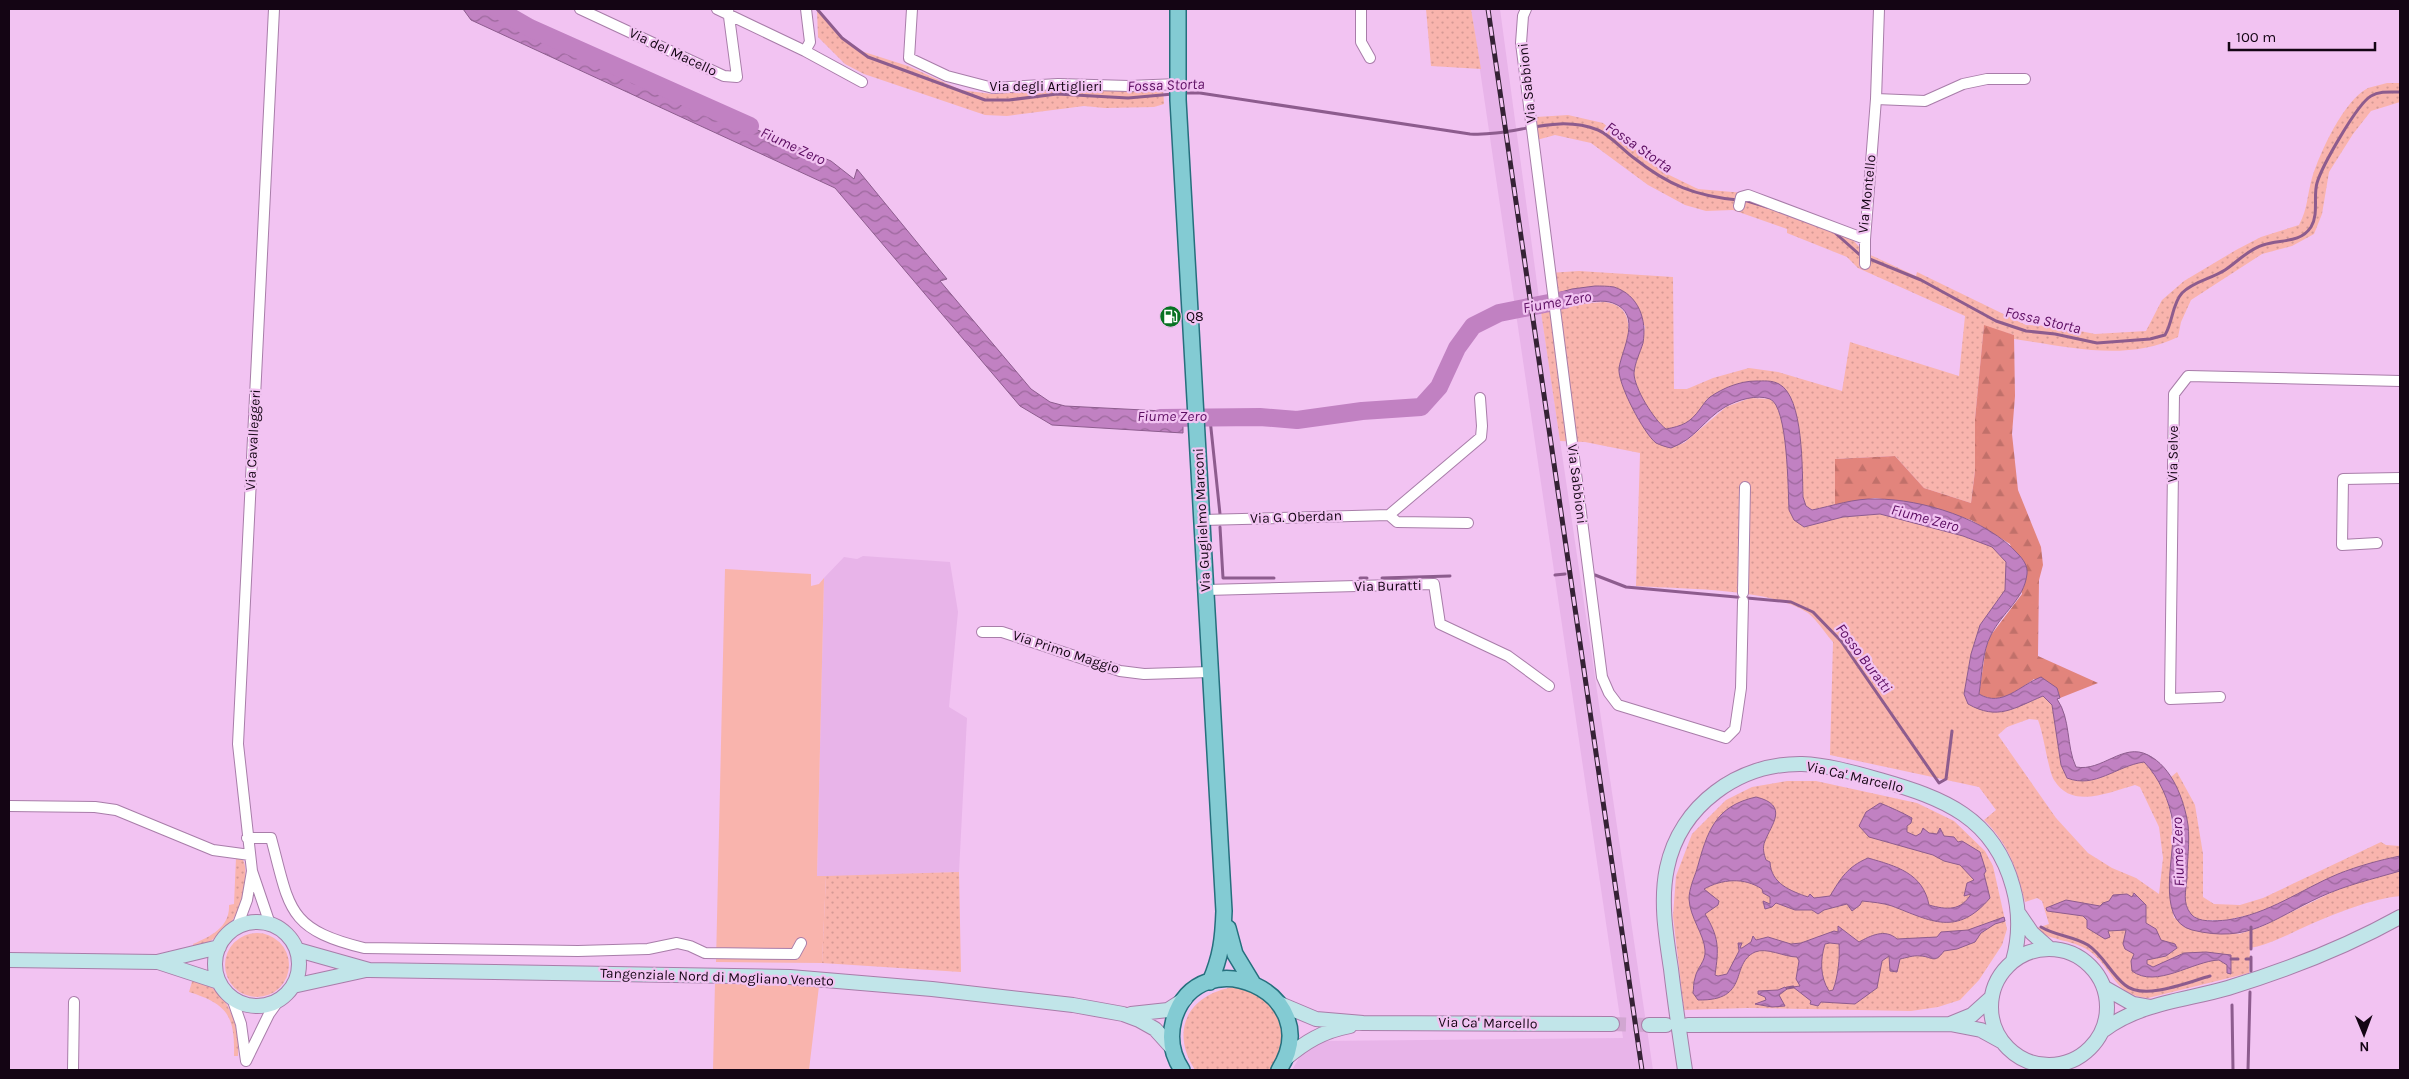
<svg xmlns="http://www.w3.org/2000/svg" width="2409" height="1079" font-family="Karla,sans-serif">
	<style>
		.built { fill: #e8b4e9 }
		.grass { fill: url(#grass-dots); fill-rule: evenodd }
		.forest { fill: url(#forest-firs) }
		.green { fill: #f9b4ad }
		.water { fill: url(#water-waves); stroke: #8d5c8e; fill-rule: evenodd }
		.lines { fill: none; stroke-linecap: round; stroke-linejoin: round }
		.stream { stroke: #8d5c8e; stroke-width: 3 }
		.river { stroke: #c181c2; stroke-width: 18 }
		.secondary-tunnel { stroke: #d1a6d1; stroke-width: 14; stroke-dasharray: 14 7; stroke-linecap: butt }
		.street-casing { stroke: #a87da9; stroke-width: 12 }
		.secondary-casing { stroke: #a87da9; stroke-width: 16 }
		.primary-casing { stroke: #266f7d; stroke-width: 18 }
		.street { stroke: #fff; stroke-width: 10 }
		.secondary { stroke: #c1e5e9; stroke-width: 14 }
		.primary { stroke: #83cbd3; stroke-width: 15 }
		.rail-casing { stroke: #352235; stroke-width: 5 }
		.rail { stroke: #f2c3f2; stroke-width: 3; stroke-dasharray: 9; stroke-linecap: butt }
		.labels { text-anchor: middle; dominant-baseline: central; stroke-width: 4.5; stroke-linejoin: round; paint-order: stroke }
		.street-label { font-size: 14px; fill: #140514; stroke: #f2c3f2 }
		.poi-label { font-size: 14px; fill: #140514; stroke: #f2c3f2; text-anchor: start }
		.water-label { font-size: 15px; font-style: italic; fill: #5c0d61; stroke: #f2c3f2 }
	</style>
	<defs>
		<pattern id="grass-dots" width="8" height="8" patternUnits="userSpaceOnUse" patternTransform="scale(1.25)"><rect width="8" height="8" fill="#f9b4ad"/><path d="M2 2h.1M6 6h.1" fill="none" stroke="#d59994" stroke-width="1.8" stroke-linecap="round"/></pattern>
		<pattern id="forest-firs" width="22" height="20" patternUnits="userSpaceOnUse" patternTransform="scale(1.25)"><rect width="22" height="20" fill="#e2847c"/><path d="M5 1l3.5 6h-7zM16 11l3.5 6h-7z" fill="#c1706a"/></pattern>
		<pattern id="water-waves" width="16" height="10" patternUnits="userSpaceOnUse" patternTransform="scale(1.25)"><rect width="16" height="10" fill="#c181c2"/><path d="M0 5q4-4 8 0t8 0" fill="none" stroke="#9c689c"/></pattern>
	</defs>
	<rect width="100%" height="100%" fill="#f2c3f2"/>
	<path class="built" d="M1471,9h29l39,289 114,772h-361l11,-19 19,-10 301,-3z
		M863,556l87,6 8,50 -9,95 18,11 -8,154 -142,5 7,-299 20,-21 13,2z"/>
	<path class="grass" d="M1426,9h45l10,60 -50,-3z
		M817,10l4,2 14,20 23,18 50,16 53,24 31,4 44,-6h127l1,16 -10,3 -49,1 -21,-2 -77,10 -22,-1 -121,-41 -19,-10 -27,-27z
		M2387,83h13v19l-29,9 -18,23 -24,38 -7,42 -8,20 -22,12 -30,8 -71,46 -10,22 -3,15c-52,25 -109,10 -164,2v-4l-30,-9 -9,93v52l-4,32 -47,-15 -29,-32 -60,3v46l-23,5 -6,-4 -3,-9 -4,-68 -9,-33 -82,2c-14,20 -16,27 -42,31 -14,-10 -29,-37 -32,-54 -1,-7 10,-38 11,-49l-50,-40 -42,8 -4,-21 30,-2 94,6 1,112h13l26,-11 36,-10 29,4 64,19 8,-49 109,34 6,-60 -107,-48 -11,-11 -60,-24v-4l-54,-19 -27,1 -21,-6 -37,-20 -57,-42 -36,-8 -22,6 -3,-22 6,-2 32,-2 35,8 60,49 35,17 46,4 109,47 11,12 52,24 1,-4 109,53 29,1 40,8 51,-3 16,-31 22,-19 52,-31 25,-13 38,-12c9,-17 8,-30 13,-47 8,-26 32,-78 56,-90 6,-2 13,-3 19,-5z
		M1604,302c38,4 22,45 15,68l51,78 14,-5 42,-36 24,-9 20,1 7,6 7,24 3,29 16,69 40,-10 37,-3 83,22 29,11 14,15 -1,28 -25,35 -9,29 -7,40 4,10 43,6 32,-14 9,9 9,60 6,13 30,1 38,-16 9,-1c47,48 18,101 30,156l65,16 22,-7 86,-42 53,-14v25c-29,3 -61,16 -89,28 -20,9 -39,20 -61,24l-1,25 -101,25c-34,-3 -34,-27 -56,-45 -17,-14 -40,-11 -58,-24l15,-5 -7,-23 -5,-3 -12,4c-8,-33 -17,-59 -41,-82l12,-10 -17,-23 -149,-32 3,-113c-8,-9 -16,-22 -25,-29 -36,-25 -127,-24 -172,-27l4,-133 -55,-11 -25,-1 -19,-129 37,-8zM2029,719l9,1c6,15 10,50 16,60 18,30 55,12 81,5l5,2 19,40 4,31 -4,36 -23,-16 -24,-10 -24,-15 -32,-35 -58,-83 9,-8z
		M2177,772l18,33 8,49v43l11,7 26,1 23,-7 118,-56 5,3 14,1v10l-62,18 -75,38 -37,8h-26l-9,-5 -7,-15 2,-16 -15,-107z
		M1787,781h29l101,22 37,18 31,30 8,15 14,63 -5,16 -23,35 -19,20 -22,7 -27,4 -164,-3 -63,2 -11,-94 3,-40 16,-42 34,-34 26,-13z
		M236,858l7,2c4,8 2,18 1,27 -5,31 -19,52 -50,60l-1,-3c18,-8 37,-17 36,-39l5,-1z
		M959,872l2,100 -139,-9 4,-87z
		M225 965a32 32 0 1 1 64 0a32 32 0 1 1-64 0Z
		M193,978c34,11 47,44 45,78h-4c1,-41 -7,-52 -45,-64z
		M1234,987c44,9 63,45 37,83h-76c-26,-40 -6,-76 39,-83z"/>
	<path class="forest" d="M1984,325l30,10 1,61 -3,38 6,56 23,57 2,18 -4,15 -1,76 60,27 -38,15 -3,-10 -23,-9c-17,12 -35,27 -55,15l7,-47 5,-12 31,-41 -12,-50 -39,-24 -59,-17 -37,-5 -40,7v-46l60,-3 29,32 47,15 4,-32v-52z"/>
	<path class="green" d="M725,569l86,5v12l8,-2 5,-6 -7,298h9l-4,87 -106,-1z
		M715,982l104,4 -10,84h-96z"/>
	<path class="water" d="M463,9h29l173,82 166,70 23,18 3,-10 90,110 -7,2 91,108 19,13 15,4 118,6v21l-131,-8 -32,-19 -185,-218 -364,-168z
		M1595,286c6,0 13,0 19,1 25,8 33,33 29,56 -3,10 -8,19 -9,30 0,15 20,47 32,56 16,-3 24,-6 34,-20 3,-4 6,-9 10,-12 13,-9 30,-16 46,-16 7,0 16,-1 23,3 25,13 23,87 24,113l3,9 6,4c20,-4 43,-12 64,-11 46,0 111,20 142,55 5,5 10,12 9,20 -3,26 -25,38 -36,61 -9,17 -9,40 -12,59 23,14 41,-9 62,-17l16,11 3,10 -3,1c14,20 9,47 19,68 26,5 47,-25 72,-12 24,12 36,44 40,70 2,17 -1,36 -1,53 -1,13 -5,25 4,36 7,9 25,7 36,6 42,-6 73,-30 111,-46 20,-8 42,-14 62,-18v15c-27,8 -54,14 -80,26 -48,22 -71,47 -128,33 -38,-10 -16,-77 -19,-107 -3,-21 -14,-46 -29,-61 -28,4 -49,27 -77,16l-6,-13 -9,-60 -9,-9c-29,12 -45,25 -75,8l-4,-10 7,-40 9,-29 25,-35 1,-28 -14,-15 -29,-11 -83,-22 -37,3 -39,10 -10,-7 -5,-10c-1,-19 -1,-104 -19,-111 -13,-5 -33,1 -45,8 -21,12 -29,32 -54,41 -5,-1 -11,-3 -15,-5 -12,-9 -39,-60 -37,-75 3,-19 24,-54 -6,-65 -20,-7 -51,8 -72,9l-2,-14 33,-9z
		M1756,797c34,8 15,28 9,44 -3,7 -1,13 1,19l4,2c1,22 21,29 38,35l2,-3 4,4 16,-2c11,-18 17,-29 38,-38 28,8 55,15 61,47 18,5 32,6 42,-11l-7,2 3,-13 7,-3 -14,-15 -16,-4 -11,-6 -64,-18 -10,-11 7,-14 14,-9c12,5 21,9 32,15l-1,5 -4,3v6l9,4 5,-3 2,-5 6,5 8,1 3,-6 4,8 10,1 4,5 4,-1 18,11 6,19 -2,3 6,24c-33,39 -59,23 -98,8 -9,-3 -20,-4 -30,-5l-2,4 -8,6 -5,-7 -23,6 -6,4 -6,-4h-17l-19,-7 -4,4 -7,2 -2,-8 7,3v-7l-7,-4 -1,-4c-18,-12 -40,-10 -58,0l15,12 -1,4 -13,9c14,23 14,34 10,61l3,1 9,-2 12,-23 -1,-8h4l-2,5h2l9,-6 2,-6 3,4 12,-3 23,7 10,-1 33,-12 4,1v-6l21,16c11,-6 26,-14 38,-3l40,-2 4,-5 27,-2 36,-13 1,4 -10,3 -14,9 -6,9 -18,7 -13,2c-10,14 -12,5 -24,5 -7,-1 -14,2 -20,3l-3,13 -7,-1 -1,-15 -7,5 -5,27 -22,16 -34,-2 -3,4 -8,-2 1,-3 -18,-14 7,-1 -4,-7 3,-18 -2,-4c-13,0 -30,-10 -42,-5 -26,12 -4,49 -57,48l-5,-7c1,-5 0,-10 2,-15 2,-11 11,-16 10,-28 -1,-16 -15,-32 -16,-51 0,-10 5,-21 8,-30 10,-37 18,-63 59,-72zM1830,943l9,1c1,15 -1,32 -6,46l-4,1c-9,-14 -9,-31 -4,-47z
		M2134,893l12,12v18l10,6 5,11 14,4 2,4 -11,8 -19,4v4l6,3 31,-14 22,-1 25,3v19l-4,-1v-8l-8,-5c-26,1 -63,29 -87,11l-1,-10 3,-7 -9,-5 -2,-5 3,-14 -18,1 2,6 -5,2 -18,-11v-8l-4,-4 -36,-5 -1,-3 20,-8 34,6 3,-3 6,-2 4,-6 14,-1 5,3z
		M1785,987l2,2 -8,6 6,11 -13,1 -17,-3 11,-4 -1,-3 -7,-3v-3l20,-1z"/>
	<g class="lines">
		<path class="stream" d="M817,9l25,29 26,19 117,43h24l48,-6 71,4 45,-4
			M1182,93h18l270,41c44,3 85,-21 128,-4 12,5 25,20 36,28 34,27 61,38 104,42
			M1744,200l23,7
			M1833,231l27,24 61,25 75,41 30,10 29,3 42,9 53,-4 15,-4c8,-13 7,-31 17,-42 12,-12 29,-14 43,-23 12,-8 24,-21 38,-25 16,-6 37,-1 48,-18 8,-13 2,-31 6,-44 5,-17 40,-79 54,-87 8,-5 19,-4 29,-4
			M1210,419l10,95
			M1220,527l3,51h51
			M1555,575l10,-1
			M1595,575l31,12 165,15 22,10 28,29 98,142 7,-4 6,-48
			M1360,578h7
			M1382,578l68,-2
			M2041,927c15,9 32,9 47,18 16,11 22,28 37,40 19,16 63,-3 85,-9
			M2251,927v22
			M2231,959h7
			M2246,959h5
			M2251,971v-14
			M1787,988l6,-1
			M2232,1005l1,65
			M2248,1070l2,-78"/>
		<path class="river" d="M497,9l33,19 220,98
			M1160,418l100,-1 37,3 65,-9 59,-4 18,-20 18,-39 16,-22 26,-13 65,-13"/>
		<path class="secondary-tunnel" d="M1612,1024l37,1"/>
		<defs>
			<path id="street" d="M580,9l144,67 13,1 -9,-68
				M717,9l88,42 57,31
				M912,9l-3,49 38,18 46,12 65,-4 71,2 49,-2
				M1361,9v33l9,16
				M1526,9l-3,7 -2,27 81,634 7,16 9,12 108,33 9,-9 6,-41 2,-87
				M805,51l5,-9 -4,-33
				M1876,99l49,2 38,-17 24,-5h38
				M1739,206l2,-9 7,-2 117,44 11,-140 3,-90
				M1865,264v-25
				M1389,515l8,7 71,1
				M1202,520l187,-5 92,-78 1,-11 -2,-28
				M2377,543l-35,2 1,-66 57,-1
				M1206,590l228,-6 6,40 68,32 41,30
				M1743,593l2,-106
				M982,632h20l118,39 24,3 66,-2
				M2220,697l-50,2 4,-305 14,-18 212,5
				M9,806l86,1 21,3 97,40 37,5
				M247,838h24c19,70 15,91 93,110l214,3 70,-2 29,-6 13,3 15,7 90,1 6,-11
				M270,924l-18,-53 -14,-127 36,-735
				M237,927l10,-27 5,-29
				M232,998l9,26 5,37 23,-47 10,-14
				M73,1070l1,-68"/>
			<path id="secondary" d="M2019,914l13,19 18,16
				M215 964a42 42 0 1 1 84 0a42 42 0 1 1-84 0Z
				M1991 1007a58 58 0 1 1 116 0a58 58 0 1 1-116 0Z
				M298,950l71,20 421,7 142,12 141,16 50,9 16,6 16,9 18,20
				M9,960l148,2 62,-15
				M158,962l61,20
				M293,986l73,-16
				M2105,988l28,16 17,3
				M1278,1003l38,16 47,4 249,1
				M1131,1014l37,-4 17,-11
				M1950,1024l22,-9 20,-18
				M1649,1025h17
				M1688,1025l262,-1 31,6 20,11
				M2104,1030c35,-27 83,-30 124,-42 59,-18 118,-41 172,-71
				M1285,1059c20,-17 38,-28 65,-33
				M1685,1070c-5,-33 -10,-67 -14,-101 -5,-33 -11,-68 -4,-101 13,-63 72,-105 135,-104 26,1 53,9 78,16 63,18 114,37 133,107 7,25 7,49 0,74"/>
			<path id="primary" d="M1178,9v91l46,811c-1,28 -3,45 -14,71
				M1228,928l7,26 17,28
				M1182,1070c-10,-15 -13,-33 -8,-51 25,-82 154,-26 105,51"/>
		</defs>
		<use href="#street" class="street-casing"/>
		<use href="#secondary" class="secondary-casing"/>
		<use href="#primary" class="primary-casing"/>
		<use href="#street" class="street"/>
		<use href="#secondary" class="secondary"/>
		<use href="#primary" class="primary"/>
		<defs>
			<path id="rail" d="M1488,9l154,1061"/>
		</defs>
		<use href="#rail" class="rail-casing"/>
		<use href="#rail" class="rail"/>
	</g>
	<defs>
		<symbol id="fuel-disc" viewBox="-11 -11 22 22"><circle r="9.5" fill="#077122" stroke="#f2c3f2"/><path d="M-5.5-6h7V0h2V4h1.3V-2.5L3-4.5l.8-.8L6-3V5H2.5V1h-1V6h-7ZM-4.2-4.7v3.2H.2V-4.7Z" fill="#fff"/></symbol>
	</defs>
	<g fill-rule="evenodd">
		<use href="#fuel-disc" x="1158" y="304" width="25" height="25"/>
	</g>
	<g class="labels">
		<g class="street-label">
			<text transform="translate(673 52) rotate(25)">Via del Macello</text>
			<text transform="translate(1527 83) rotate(-96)">Via Sabbioni</text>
			<text x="1046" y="86">Via degli Artiglieri</text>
			<text transform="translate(1867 194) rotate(-84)">Via Montello</text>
			<text transform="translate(253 440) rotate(-87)">Via Cavalleggeri</text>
			<text transform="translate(2173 454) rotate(-89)">Via Selve</text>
			<text transform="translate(1577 484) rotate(83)">Via Sabbioni</text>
			<text transform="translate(1296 517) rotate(-2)">Via G. Oberdan</text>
			<text transform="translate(1202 520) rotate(-93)">Via Guglielmo Marconi</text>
			<text transform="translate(1388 586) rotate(-1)">Via Buratti</text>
			<text transform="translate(1066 652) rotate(18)">Via Primo Maggio</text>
			<text transform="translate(1855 777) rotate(13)">Via Ca' Marcello</text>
			<text transform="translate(717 977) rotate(2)">Tangenziale Nord di Mogliano Veneto</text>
			<text transform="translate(1488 1023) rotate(1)">Via Ca' Marcello</text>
		</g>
		<g class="poi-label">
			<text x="1186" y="316">Q8</text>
		</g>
		<g class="water-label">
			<text transform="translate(1166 85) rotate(-2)">Fossa Storta</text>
			<text transform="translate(793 146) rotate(25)">Fiume Zero</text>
			<text transform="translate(1639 147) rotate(35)">Fossa Storta</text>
			<text transform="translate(1557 302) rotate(-10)">Fiume Zero</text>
			<text transform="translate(2043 320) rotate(13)">Fossa Storta</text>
			<text x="1172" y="416">Fiume Zero</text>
			<text transform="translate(1925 518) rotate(15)">Fiume Zero</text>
			<text transform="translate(1864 658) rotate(53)">Fosso Buratti</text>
			<text transform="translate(2178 852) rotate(-92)">Fiume Zero</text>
		</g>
	</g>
	<rect width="2409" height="1079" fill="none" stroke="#140514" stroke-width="20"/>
	<g transform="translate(2364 1034) rotate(179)" stroke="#f2c3f2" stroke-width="4" paint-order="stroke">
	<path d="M0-4L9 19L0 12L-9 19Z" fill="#140514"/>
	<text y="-8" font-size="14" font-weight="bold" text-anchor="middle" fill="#140514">N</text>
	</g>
	<path d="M2229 42v8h146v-8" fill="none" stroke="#140514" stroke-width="2.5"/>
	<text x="2236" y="42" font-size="15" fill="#140514" stroke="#f2c3f2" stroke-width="4" paint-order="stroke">100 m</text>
</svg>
